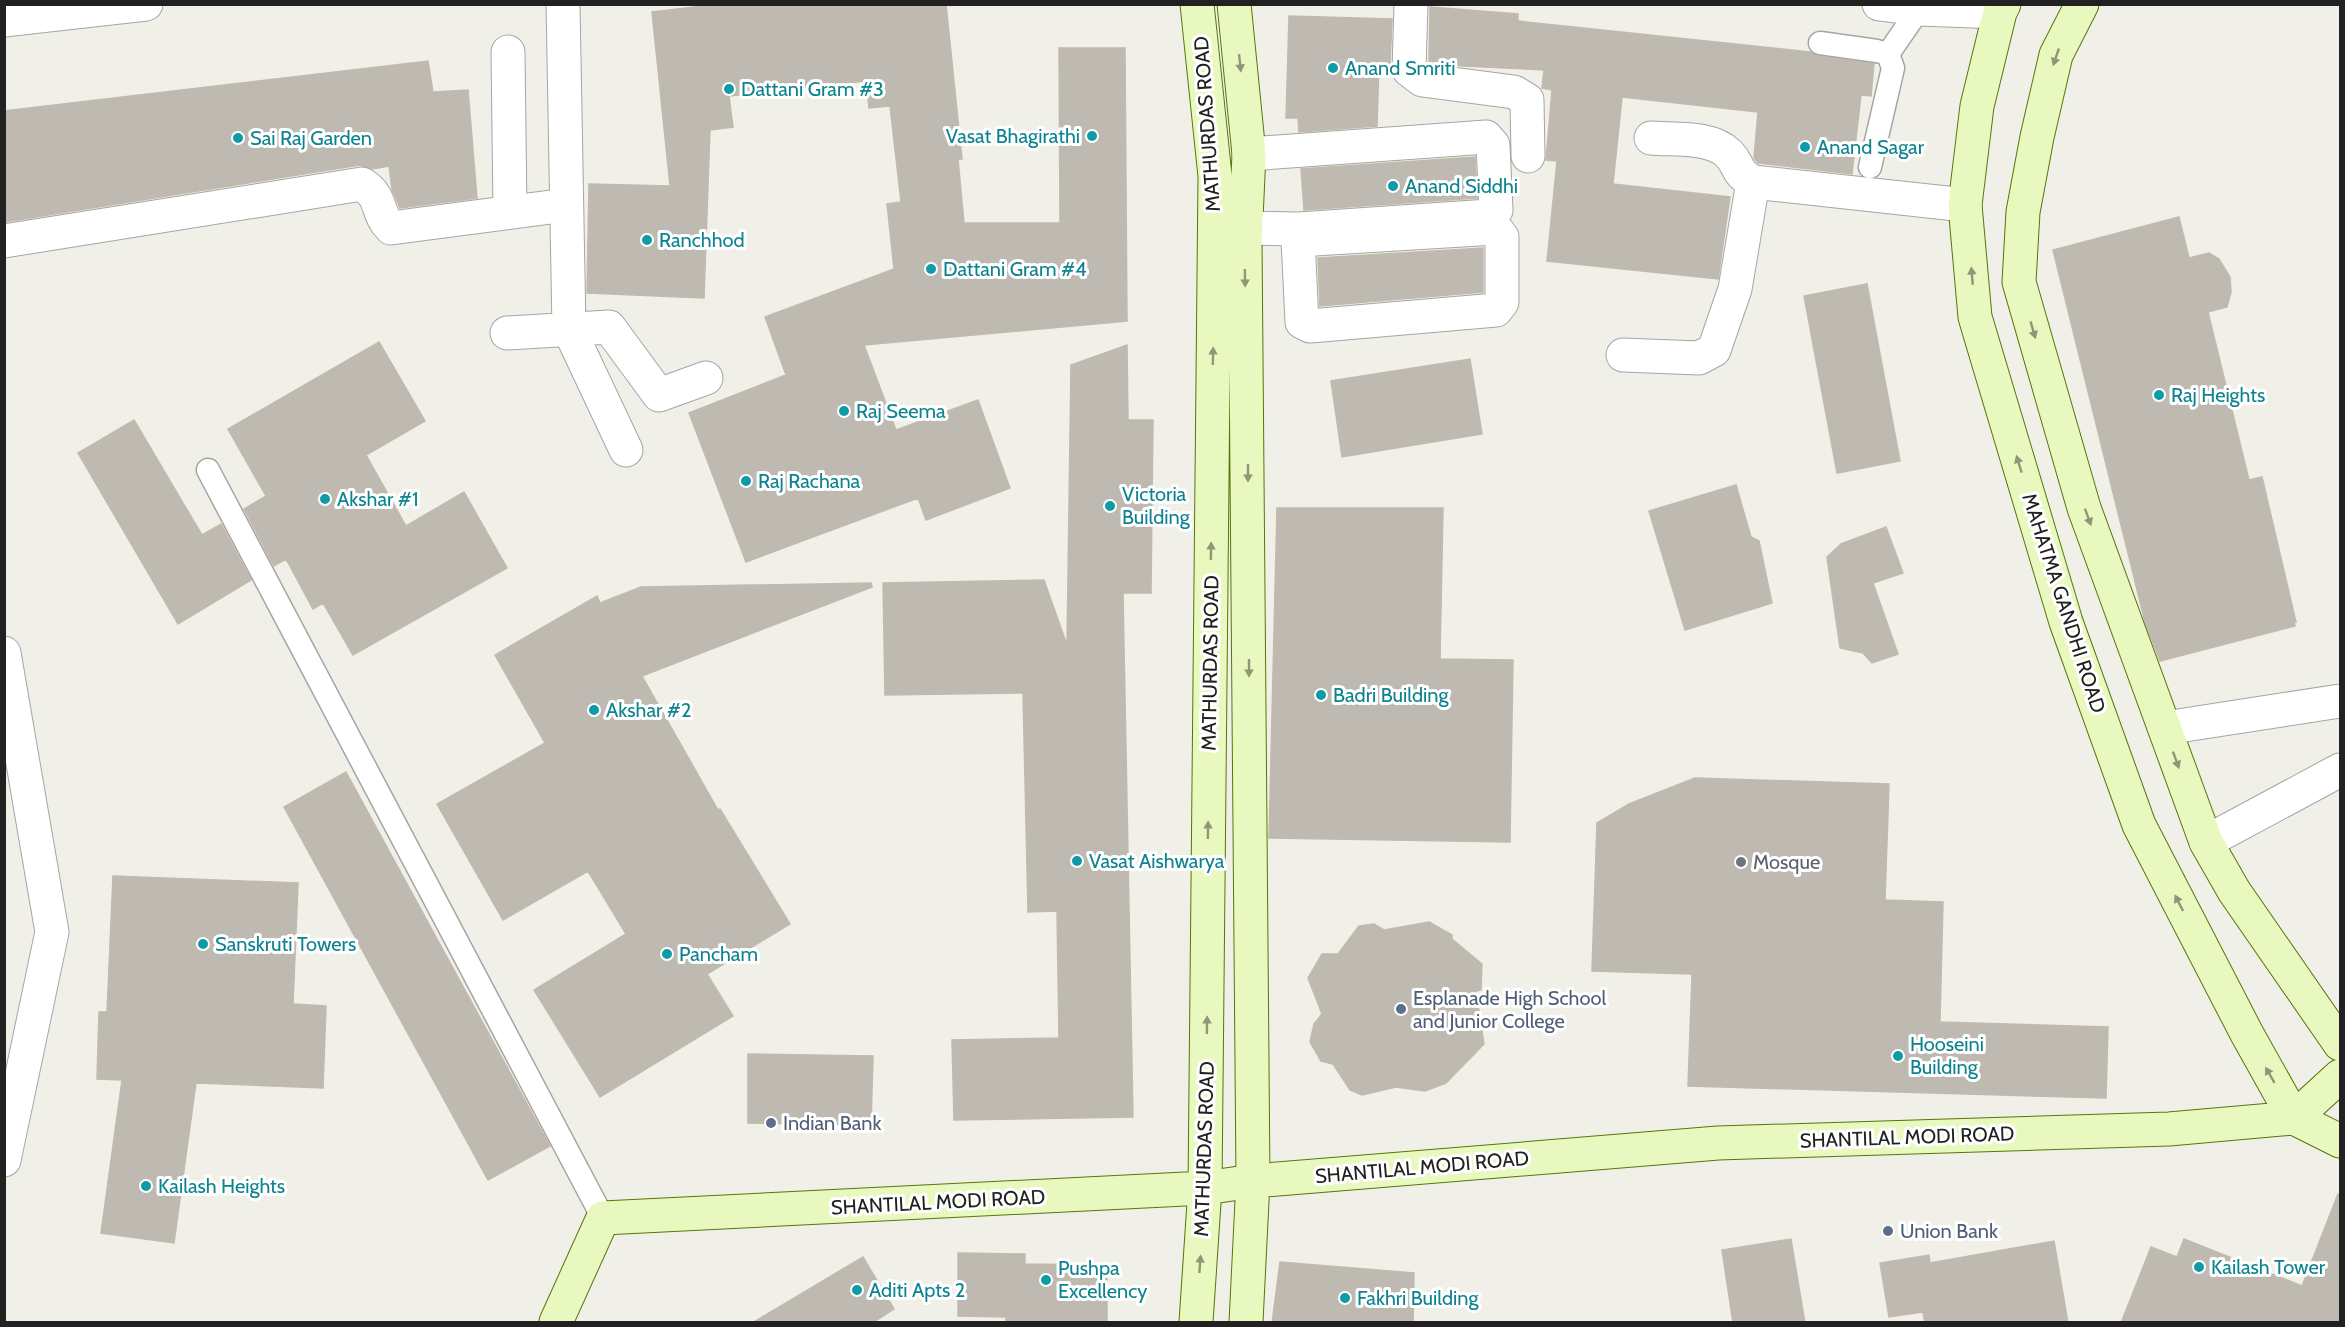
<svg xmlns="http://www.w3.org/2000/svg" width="2345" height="1327" font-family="Cabin,sans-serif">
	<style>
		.building { fill: #beb9b1; stroke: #c2baab; stroke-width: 1.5 }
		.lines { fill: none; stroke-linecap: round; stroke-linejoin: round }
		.lane-casing { stroke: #a5a5a5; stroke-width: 25 }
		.street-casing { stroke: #a5a5a5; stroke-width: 35 }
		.secondary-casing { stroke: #557609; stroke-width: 35 }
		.lane { stroke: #fff; stroke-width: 22 }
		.street { stroke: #fff; stroke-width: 33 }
		.secondary { stroke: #e9f8bf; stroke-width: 33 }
		.oneway { fill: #8f9778 }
		.culture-dot { fill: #0f9aa8; stroke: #fff; stroke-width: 2 }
		.worship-dot { fill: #6b7280; stroke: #fff; stroke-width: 2 }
		.service-dot { fill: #5c6f8a; stroke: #fff; stroke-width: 2 }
		.labels { text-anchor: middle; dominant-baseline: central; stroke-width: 6; stroke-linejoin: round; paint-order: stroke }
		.culture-label { font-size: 20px; fill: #0d838f; stroke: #fff; text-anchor: start }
		.street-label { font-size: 20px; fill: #212121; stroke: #fff }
		.worship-label { font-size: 20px; fill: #5b616d; stroke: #fff; text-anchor: start }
		.service-label { font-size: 20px; fill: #4e5e75; stroke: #fff; text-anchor: start }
	</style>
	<rect width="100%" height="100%" fill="#f1f0e8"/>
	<path class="building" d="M721,4h225l16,155h-4l6,64h96l-1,-175h66l2,273 -263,24 32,85 82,-30 32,88 -84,32 -8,-22 -172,64 -57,-149 97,-38 -21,-58 129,-48 -7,-65 14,-2 -11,-96 -21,2 -3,-27 -137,15 4,31 -23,3 -6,168 -117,-5 2,-109 81,2 -18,-174z
		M1430,7l88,7v7l292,31 8,4 56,8 -3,32 -10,-1 -9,79 -94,-11 -4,-5 4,-46 -136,-15 -9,87 117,13 -12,82 -171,-18 10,-100 -11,-1 6,-70 -10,-2 2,-18 -81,-4 -34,-4z
		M1289,16l103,3 -2,45 -11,-1 -2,63 -78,6 -1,-14h-12z
		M428,61l5,31 35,-2 9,108 -77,10 -8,-19 -3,-23 -17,3 -12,-4 -356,57v-111z
		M1475,157l2,41 -173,12 -3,-41z
		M2179,217l10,41 20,-5 10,6 11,18 1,15 -4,15 -19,5 41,168 13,-3 34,145 -2,1 1,3 -135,35 -15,-39 -92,-372z
		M1483,248v44l-163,14 -2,-48z
		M1867,284l33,177 -63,12 -33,-177z
		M379,342l46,79 -59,34 40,71 58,-34 43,76 -154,87 -30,-52 -10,6 -27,-50 -12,7 -30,-57 22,-13 -38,-67z
		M1127,345l1,75h25l-2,173h-28l10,524 -179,3 -2,-80 107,-2 -2,-127 -29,1 -5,-219 -138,2 -2,-112 161,-3 23,65 4,-280z
		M1470,359l12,75 -140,23 -11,-76z
		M134,420l68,115 19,-11 30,56 -73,44 -100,-171z
		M1736,485l15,52 8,4 13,62 -87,27 -36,-119z
		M1277,508h166l-3,151 73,1 -3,182 -241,-4z
		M1886,527l17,46 -30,10 25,71 -26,9 -9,-10 -23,-5 -13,-91 14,-13z
		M871,583l1,4 -230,89 76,134 2,-1 70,115 -83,50 26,42 -133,81 -66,-107 92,-56 -38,-63 -85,49 -66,-116 108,-61 -50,-88 102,-59 3,7 41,-16z
		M346,772l204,374 -62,34 -204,-373z
		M1695,778l194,6 -4,116 58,2 -3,120 168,5 -2,71 -418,-12 4,-112 -100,-3 5,-148 32,-19z
		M113,876l185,7 -5,121 33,2 -3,82 -127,-5 -22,160 -73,-10 21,-153 -25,-1 2,-67h8z
		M1429,922l23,13v4l30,25 -1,26 -5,1 8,53 -38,39 -21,8 -29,-4 -34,8 -12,-5 -17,-26 -12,-3 -11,-19 4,-18 8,-10 -14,-36 14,-24h16l21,-28 15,-2 10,6z
		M748,1054l125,2 -2,69 -123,-2z
		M2338,1194h2v129h-219l30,-76 26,10 7,-18 118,47z
		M1791,1239l14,84h-72l-11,-73z
		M2054,1241l14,82h-143l-2,-11 -34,5 -9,-54 49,-8 1,8z
		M958,1253l67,1v10l82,1v58h-101v-6l-48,-1z
		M863,1257l31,52 -22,14h-120z
		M1280,1262l134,11 -1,50h-141z"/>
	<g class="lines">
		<defs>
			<path id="lane" d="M1820,43l57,8 11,3
				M1870,167l23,-99 -5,-14 31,-45
				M208,470l395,748"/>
			<path id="street" d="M563,4l6,325 57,121
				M1411,4l-2,66 13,10 92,12 13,8 1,56
				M1879,4l40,5 81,3
				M4,20l142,-16
				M508,52l2,160
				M1651,138c24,2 60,-2 78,16 12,13 5,17 24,28l212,23
				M1245,228l54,1 190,-13 7,-6 -3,-65 -7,-8 -237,17
				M1495,228l7,9v65l-6,8 -186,16 -8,-4 -4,-82z
				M4,241l358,-57c22,14 13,28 29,44l175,-23
				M507,333l102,-6 50,68 47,-17
				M1623,355l76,3 15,-8 21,-61 18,-107
				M4,653l48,279 -48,228
				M2165,728l175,-27
				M2206,842l134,-72"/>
			<path id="secondary" d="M1234,4l15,150 -4,86 8,941 -7,141
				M2004,4l-4,8 -23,94 -12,99 10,112 91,305 73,203 108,209 47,84 46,23
				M2082,4l-26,51 -19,82 -14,75 -4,70 65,226 122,334 28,49 106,153
				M556,1322l47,-104 602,-30 48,-7 465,-38 451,-14 125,-11 46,-42
				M1196,1322l9,-134 10,-1012 -18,-172"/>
		</defs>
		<use href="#lane" class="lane-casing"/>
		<use href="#street" class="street-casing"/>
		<use href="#secondary" class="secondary-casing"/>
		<use href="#lane" class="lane"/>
		<use href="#street" class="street"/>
		<use href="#secondary" class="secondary"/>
	</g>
	<defs><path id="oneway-solid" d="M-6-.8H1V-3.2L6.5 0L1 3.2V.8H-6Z" transform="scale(1.5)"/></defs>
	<g class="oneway">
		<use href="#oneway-solid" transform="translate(2056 57) rotate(109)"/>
		<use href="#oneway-solid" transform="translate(1240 63) rotate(84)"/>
		<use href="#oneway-solid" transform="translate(1972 276) rotate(-95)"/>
		<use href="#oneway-solid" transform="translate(1245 278) rotate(89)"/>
		<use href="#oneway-solid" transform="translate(2033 330) rotate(74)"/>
		<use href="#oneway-solid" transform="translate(1213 356) rotate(-89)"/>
		<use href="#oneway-solid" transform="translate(2019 464) rotate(-107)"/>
		<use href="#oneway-solid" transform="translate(1248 473) rotate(90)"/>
		<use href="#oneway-solid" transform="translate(2088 517) rotate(70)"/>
		<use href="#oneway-solid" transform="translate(1211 551) rotate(-89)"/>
		<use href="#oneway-solid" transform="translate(1249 668) rotate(90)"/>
		<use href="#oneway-solid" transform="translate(2176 760) rotate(70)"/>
		<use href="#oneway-solid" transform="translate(1208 830) rotate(-89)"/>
		<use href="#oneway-solid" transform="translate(2179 903) rotate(-117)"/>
		<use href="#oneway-solid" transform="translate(1207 1025) rotate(-89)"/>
		<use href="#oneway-solid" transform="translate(2270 1075) rotate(-120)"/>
		<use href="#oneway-solid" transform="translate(1200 1264) rotate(-86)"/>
	</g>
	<g class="culture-dot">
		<circle cx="1333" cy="68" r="6"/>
		<circle cx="729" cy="89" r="6"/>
		<circle cx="1092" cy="136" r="6"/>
		<circle cx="238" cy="138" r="6"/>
		<circle cx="1805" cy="147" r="6"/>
		<circle cx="1393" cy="186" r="6"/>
		<circle cx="647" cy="240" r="6"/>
		<circle cx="931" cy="269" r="6"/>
		<circle cx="2159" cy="395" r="6"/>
		<circle cx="844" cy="411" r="6"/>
		<circle cx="746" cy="481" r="6"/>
		<circle cx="325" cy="499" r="6"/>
		<circle cx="1110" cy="506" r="6"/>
		<circle cx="1321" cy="695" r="6"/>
		<circle cx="594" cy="710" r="6"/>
		<circle cx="1077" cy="861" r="6"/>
		<circle cx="203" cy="944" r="6"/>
		<circle cx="667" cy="954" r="6"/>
		<circle cx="1898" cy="1056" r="6"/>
		<circle cx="146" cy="1186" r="6"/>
		<circle cx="2199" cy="1267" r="6"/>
		<circle cx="1046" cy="1280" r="6"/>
		<circle cx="857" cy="1290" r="6"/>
		<circle cx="1345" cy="1298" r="6"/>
	</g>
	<circle class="worship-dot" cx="1741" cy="862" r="6"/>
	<g class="service-dot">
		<circle cx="1401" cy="1009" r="6"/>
		<circle cx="771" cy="1123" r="6"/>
		<circle cx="1888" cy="1231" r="6"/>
	</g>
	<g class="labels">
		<g class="culture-label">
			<text x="1345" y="68">Anand Smriti</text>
			<text x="741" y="89">Dattani Gram #3</text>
			<text x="1080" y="136" text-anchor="end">Vasat Bhagirathi</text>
			<text x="250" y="138">Sai Raj Garden</text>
			<text x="1817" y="147">Anand Sagar</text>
			<text x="1405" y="186">Anand Siddhi</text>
			<text x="659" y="240">Ranchhod</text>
			<text x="943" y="269">Dattani Gram #4</text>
			<text x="2171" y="395">Raj Heights</text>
			<text x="856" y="411">Raj Seema</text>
			<text x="758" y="481">Raj Rachana</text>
			<text x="1122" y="494">Victoria<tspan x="1122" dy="23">Building</tspan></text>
			<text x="337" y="499">Akshar #1</text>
			<text x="1333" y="695">Badri Building</text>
			<text x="606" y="710">Akshar #2</text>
			<text x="1089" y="861">Vasat Aishwarya</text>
			<text x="215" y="944">Sanskruti Towers</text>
			<text x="679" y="954">Pancham</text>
			<text x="1910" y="1044">Hooseini<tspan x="1910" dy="23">Building</tspan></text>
			<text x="158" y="1186">Kailash Heights</text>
			<text x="2211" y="1267">Kailash Tower</text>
			<text x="1058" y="1268">Pushpa<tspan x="1058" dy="23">Excellency</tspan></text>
			<text x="869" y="1290">Aditi Apts 2</text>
			<text x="1357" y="1298">Fakhri Building</text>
		</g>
		<g class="street-label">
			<text transform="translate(1207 124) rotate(-94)">MATHURDAS ROAD</text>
			<text transform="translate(2064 603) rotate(72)">MAHATMA GANDHI ROAD</text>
			<text transform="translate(1210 663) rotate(-89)">MATHURDAS ROAD</text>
			<text transform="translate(1907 1137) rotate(-2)">SHANTILAL MODI ROAD</text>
			<text transform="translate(1204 1149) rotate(-88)">MATHURDAS ROAD</text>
			<text transform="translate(1422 1167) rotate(-5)">SHANTILAL MODI ROAD</text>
			<text transform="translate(938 1202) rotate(-3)">SHANTILAL MODI ROAD</text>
		</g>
		<g class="worship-label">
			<text x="1753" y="862">Mosque</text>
		</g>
		<g class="service-label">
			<text x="1413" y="998">Esplanade High School<tspan x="1413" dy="23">and Junior College</tspan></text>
			<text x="783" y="1123">Indian Bank</text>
			<text x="1900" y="1231">Union Bank</text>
		</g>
	</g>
	<rect width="2345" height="1327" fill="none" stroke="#212121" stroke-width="12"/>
</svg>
